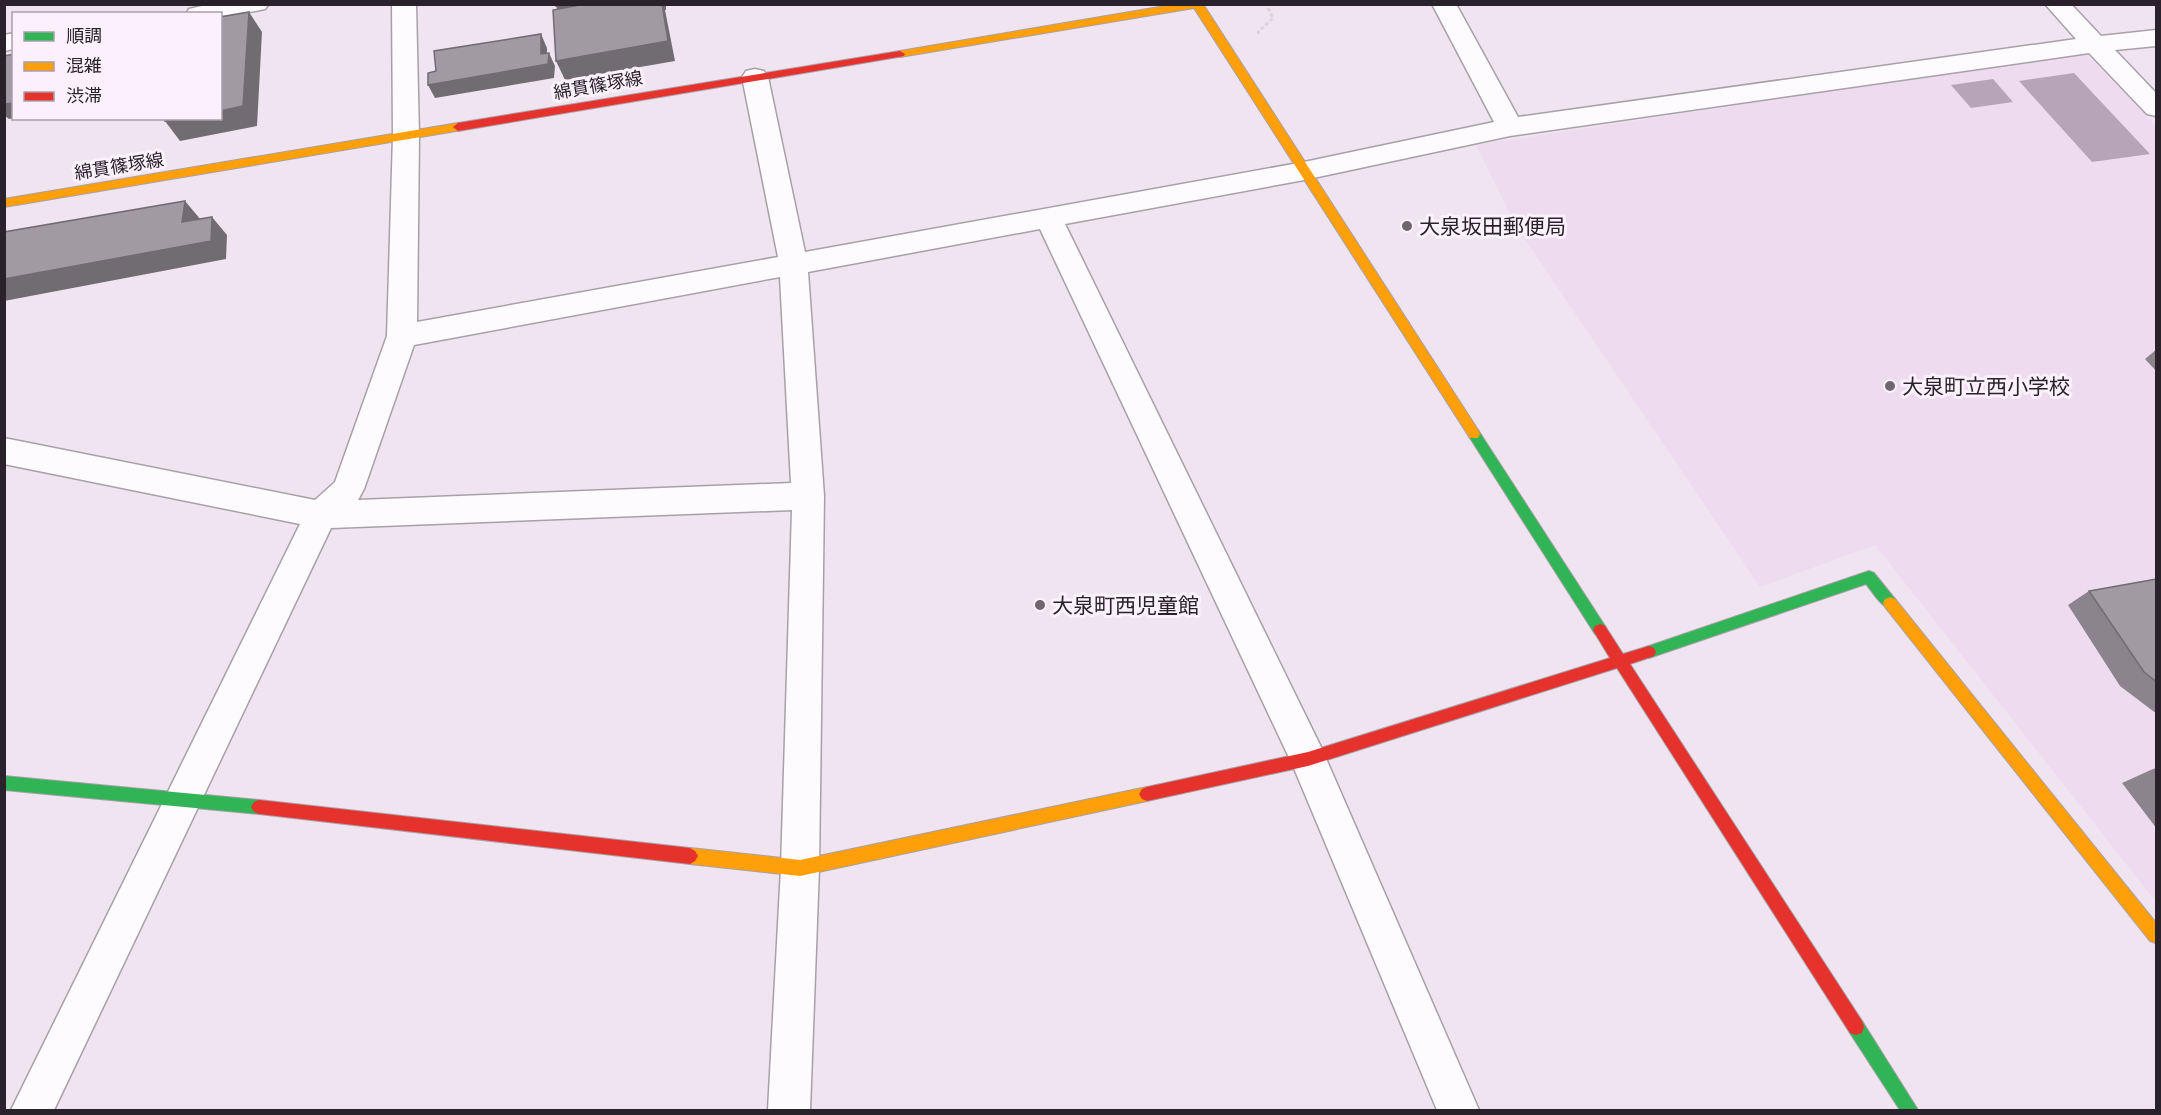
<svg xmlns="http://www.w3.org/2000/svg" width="2161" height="1115" font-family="'IBM Plex Serif','Noto Sans JP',serif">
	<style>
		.built { fill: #efdbf0 }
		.water { fill: #b7a4b8 }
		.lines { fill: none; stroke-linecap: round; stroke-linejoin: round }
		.street-casing { stroke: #a8a0a9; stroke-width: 3 }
		.fast-casing { stroke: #a8a0a9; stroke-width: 2 }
		.slow-casing { stroke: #a8a0a9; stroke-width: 2 }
		.jam-casing { stroke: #a8a0a9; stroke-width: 2 }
		.path { stroke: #d9d6da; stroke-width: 3; stroke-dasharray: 4 2; stroke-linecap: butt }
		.street { fill: #fdfbfd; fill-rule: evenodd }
		.fast { fill: #30b455; fill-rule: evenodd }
		.slow { fill: #ff9f0a; fill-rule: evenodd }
		.jam { fill: #e5322d; fill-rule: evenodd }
		.wall { fill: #8b848c }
		.shaded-wall { fill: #716c72 }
		.building { fill: #a29aa3; stroke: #716c72; stroke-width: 1.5 }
		.poi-dot { fill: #6f6670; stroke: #fcf0fd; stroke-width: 2 }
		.labels { text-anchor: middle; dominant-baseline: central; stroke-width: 6; stroke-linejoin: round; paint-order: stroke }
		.far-street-label { font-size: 18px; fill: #2a222b; stroke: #fcf0fd }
		.poi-label { font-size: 21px; fill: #2a222b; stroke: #fcf0fd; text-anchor: start }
	</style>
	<rect width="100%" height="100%" fill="#f0e4f1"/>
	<path class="built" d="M2084,52l72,74v776l-281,-357 -115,42 -244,-361 -40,-81z"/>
	<path class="water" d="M2074,73l76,81 -58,8 -73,-81z
		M1993,79l20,23 -42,6 -20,-23z"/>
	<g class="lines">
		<defs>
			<path id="street" d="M210,4h59l-4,5 -45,9v-4h-34l3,-5z
				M392,4h24l3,132 -2,186 361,-65 -36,-180 4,-6 9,-2 9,2 4,6 37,175 499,-90 190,-40 -62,-118h24l62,113 558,-78 -31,-35h26l30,32 55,-6v16l-41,4 41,43v23l-9,-2 -58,-61 -579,83 -206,44 -239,44 256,523 158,363h-42l-144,-344 -253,-537 -232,43 16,224 -5,372 -9,242h-42l13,-242 11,-358 -461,18 -277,582h-43l289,-586 -296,-60v-26l311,62 20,-18 52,-146 6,-200zM780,277l11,206 -433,17 6,-11 50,-144z
				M14,33v16l-10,2v-16z"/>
			<path id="fast" d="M1474,429l4,1 127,196 2,4 -2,4 -5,2 -5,-2 -125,-196 -2,-4 2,-4z
				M1869,571l5,2 21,26 2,4 -2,4c-13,4 -21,-14 -29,-23l-217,74 -5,-2 -2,-4 2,-4 5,-2z
				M4,776l255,24 5,2 3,5 -3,5 -5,2 -255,-24z
				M1856,1019l6,2 56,89h-18l-50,-77 -2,-6 2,-6z"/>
			<path id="slow" d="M1177,4h26l275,426 2,4 -2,4h-8l-276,-430 -294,49 -5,-3 5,-3z
				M458,123l5,4 -1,3 -458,77v-8z
				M1890,597l5,2 261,324v20l-6,-2 -265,-334 -2,-4 2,-4z
				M1147,787l5,2 3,5 -3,5 -5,2 -347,75 -110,-12 -5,-3 -3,-5 3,-5 5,-3 110,12z"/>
			<path id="jam" d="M900,51l5,3 -1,2 -446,75 -5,-4 5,-4z
				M1600,624l5,2 18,28 26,-8 5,2 2,4 -2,4 -24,8 232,357 2,6 -2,6 -6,2 -6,-2 -233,-365 -309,98 -161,35 -5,-2 -3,-5 3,-5 5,-2 161,-35 302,-94 -17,-28 2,-4z
				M259,800l431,48 5,3 3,5 -3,5 -5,3 -431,-50 -5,-2 -3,-5 3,-5z"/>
		</defs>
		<use href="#street" class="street-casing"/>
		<use href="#fast" class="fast-casing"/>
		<use href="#slow" class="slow-casing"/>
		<use href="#jam" class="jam-casing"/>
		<path class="path" d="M1259,34l-1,-2 15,-14 -7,-14"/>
		<use href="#street" class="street"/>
		<use href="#fast" class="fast"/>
		<use href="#slow" class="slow"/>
		<use href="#jam" class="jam"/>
	</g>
	<path class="wall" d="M2157,349v23l-12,-13z
		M2157,579v135l-37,-28 -52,-81 21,-14z
		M2157,768v61l-35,-46 31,-14z"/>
	<path class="shaded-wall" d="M569,4h97v6h-1l10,51 -110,19 -9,-19 8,-35 -8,-20z
		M249,12l13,20 -5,94 -77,15 -15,-20 15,-3h40v-7z
		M541,34l6,14v17l2,-12 6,13 -1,12 -119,20 -7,-13 113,-31z
		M14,103v15l-5,1 -5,-4v-11z
		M185,201l16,19 -19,2z
		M212,217l15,18 -1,24 -222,42v-22z"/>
	<path class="building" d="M556,4h13l-13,2z
		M585,4h77l6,37 -112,20 -3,-51z
		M249,12l-6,94 -23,5v-94z
		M541,34v20l8,-1 -1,11 -120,21v-12l8,-2 -2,-20z
		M14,54v49l-10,1v-48z
		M165,118h15l-15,3z
		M185,201l-3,21 30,-5 -1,24 -207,38v-47z
		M2157,579v103l-13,-10 -55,-81z"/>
	<g class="poi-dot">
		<circle cx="1407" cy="226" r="6"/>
		<circle cx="1890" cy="386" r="6"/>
		<circle cx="1040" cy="605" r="6"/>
	</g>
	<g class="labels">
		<g class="far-street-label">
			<text transform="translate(598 85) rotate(-10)">綿貫篠塚線</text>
			<text transform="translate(119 166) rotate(-9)">綿貫篠塚線</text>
		</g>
		<g class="poi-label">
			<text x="1419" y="226">大泉坂田郵便局</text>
			<text x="1902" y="386">大泉町立西小学校</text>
			<text x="1052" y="605">大泉町西児童館</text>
		</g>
	</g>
	<rect width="2161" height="1115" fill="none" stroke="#2a222b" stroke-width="12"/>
	<rect x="12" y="12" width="210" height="108" fill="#fcf0fd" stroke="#a89ea9" stroke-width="1.5"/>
	<rect x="24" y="32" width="30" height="9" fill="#30b455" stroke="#a89ea9" stroke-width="1.5"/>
	<text x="66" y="42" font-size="18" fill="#2a222b">順調</text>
	<rect x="24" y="62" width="30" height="9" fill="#ff9f0a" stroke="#a89ea9" stroke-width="1.5"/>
	<text x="66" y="72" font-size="18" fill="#2a222b">混雑</text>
	<rect x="24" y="92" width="30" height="9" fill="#e5322d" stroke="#a89ea9" stroke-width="1.5"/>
	<text x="66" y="102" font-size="18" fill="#2a222b">渋滞</text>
</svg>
